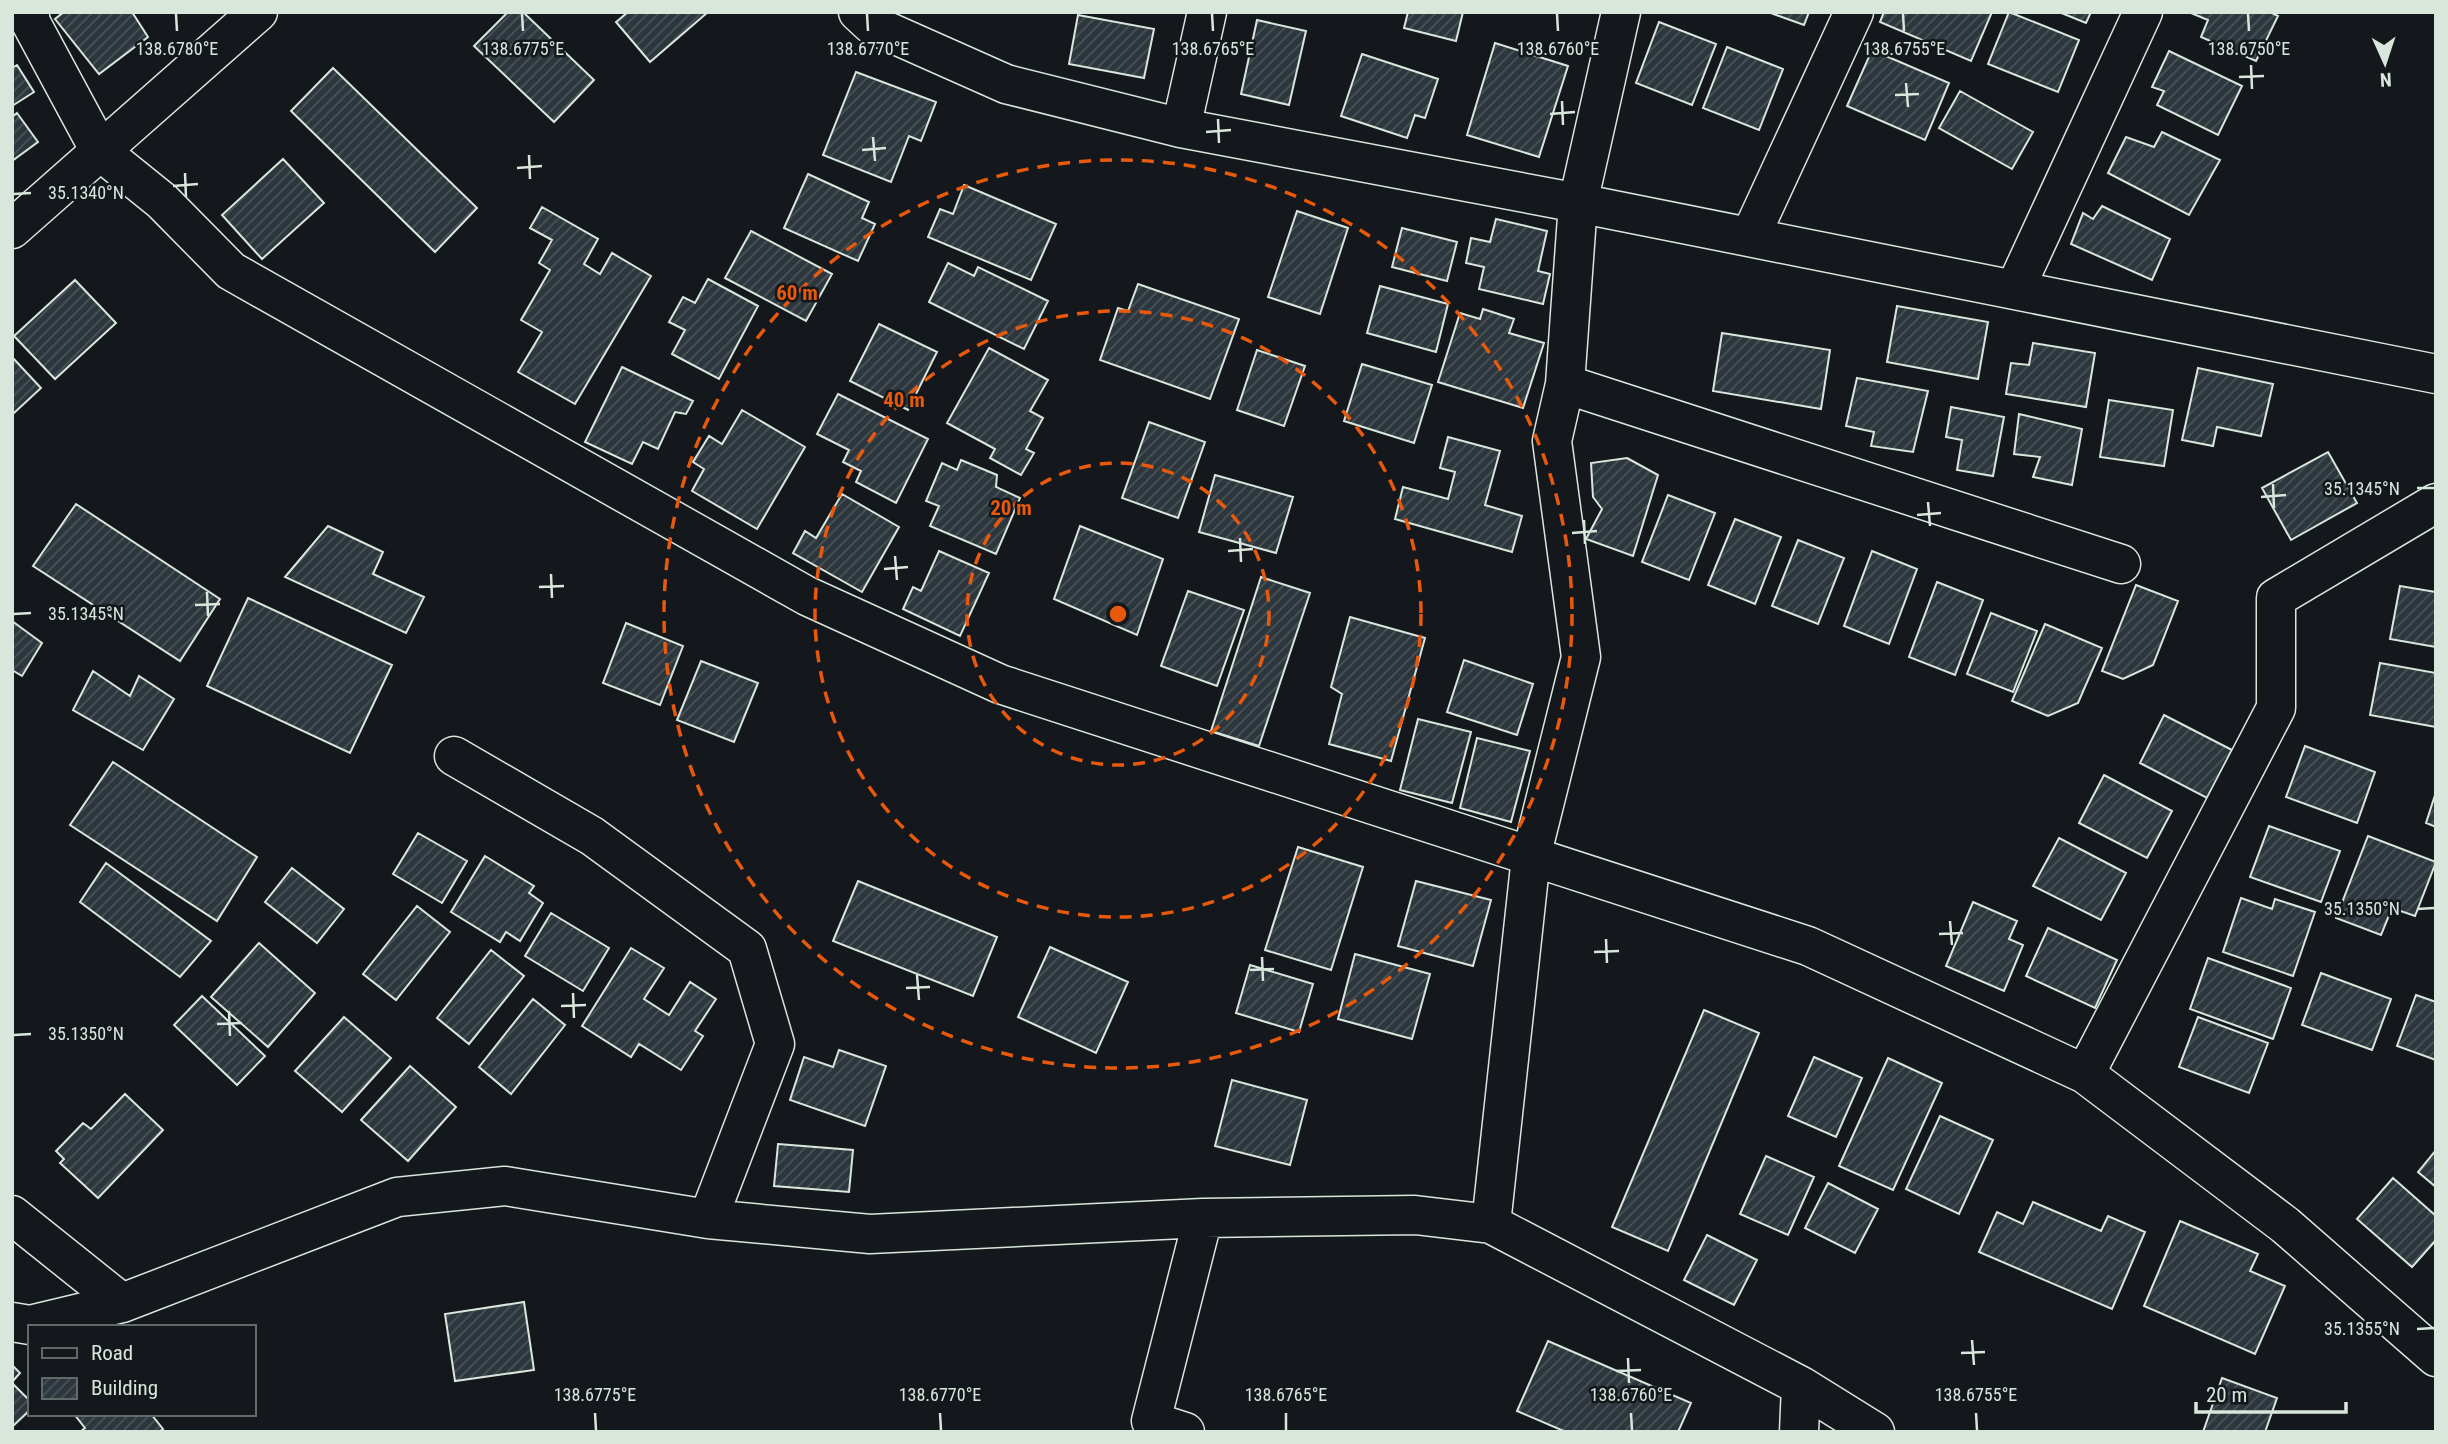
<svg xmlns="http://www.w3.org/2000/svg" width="2448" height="1444" font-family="'Roboto Condensed',sans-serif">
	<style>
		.building { fill: url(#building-hatch); stroke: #d8e6dc; stroke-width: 2 }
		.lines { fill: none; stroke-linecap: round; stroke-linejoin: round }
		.minor-casing { stroke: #d8e6dc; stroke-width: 41 }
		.secondary-casing { stroke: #d8e6dc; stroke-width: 41 }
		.minor { stroke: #14181c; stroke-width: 38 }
		.secondary { stroke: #14181c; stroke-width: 38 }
		.ticks { fill: none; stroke: #d8e6dc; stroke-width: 2.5 }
		.ring { fill: none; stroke: #e8590c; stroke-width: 3.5; stroke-dasharray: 12 9 }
		.ticks-label { font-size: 18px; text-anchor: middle; fill: #d8e6dc; stroke: #14181c; stroke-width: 5; stroke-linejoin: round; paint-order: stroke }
		.centre { fill: #e8590c; stroke: #14181c; stroke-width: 3.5 }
		.ring-label { font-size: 21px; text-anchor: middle; font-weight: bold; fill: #e8590c; stroke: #14181c; stroke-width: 5; stroke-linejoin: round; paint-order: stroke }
	</style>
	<defs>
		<pattern id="building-hatch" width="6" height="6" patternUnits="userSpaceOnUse" patternTransform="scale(1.75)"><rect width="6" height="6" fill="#2c363c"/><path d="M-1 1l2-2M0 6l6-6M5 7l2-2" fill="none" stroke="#4a5358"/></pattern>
	</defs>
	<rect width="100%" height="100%" fill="#14181c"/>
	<path class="building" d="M64,12h68l16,25 -49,37 -44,-55z
		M508,12h15l71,68 -40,42 -80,-76z
		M628,12h80l-58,50 -34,-40z
		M1408,12h55l-7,29 -52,-13z
		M1768,12h41l-5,13z
		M1884,12h108l-21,49 -91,-39z
		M2009,12l70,28 -21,52 -70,-28z
		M2059,12h32l-5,11z
		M2270,12l8,4 -22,45 -55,-24 7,-17 -17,-7z
		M1078,15l76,14 -10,49 -75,-14z
		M1257,20l49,11 -17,74 -48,-11z
		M1659,22l57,22 -24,61 -56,-22z
		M1495,43l73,23 -29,91 -72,-22z
		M1727,47l56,22 -24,61 -56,-22z
		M1872,50l77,33 -24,57 -78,-34z
		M2169,51l73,35 -24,49 -61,-30 7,-14 -12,-4z
		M1362,54l76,25 -13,39 -10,-3 -8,23 -66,-22z
		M17,65l17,27 -22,14v-38z
		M333,68l144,140 -42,44 -144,-141z
		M856,72l80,30 -15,39 -12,-5 -18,46 -68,-27z
		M1960,91l73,41 -21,37 -73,-41z
		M17,113l21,29 -26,19v-44z
		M2162,132l58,28 -31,55 -81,-42 18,-36 28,10z
		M283,159l41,44 -62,56 -40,-44z
		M808,174l61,28 -7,16 13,6 -17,37 -74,-33z
		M964,185l92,39 -25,56 -103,-43 12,-28 13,5z
		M2102,206l68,33 -18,41 -81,-36 12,-31 10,6z
		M542,207l56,32 -14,25 16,10 12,-21 39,23 -76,128 -57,-32 24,-40 -21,-12 29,-50 -11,-7 13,-23 -22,-12z
		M1297,211l51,17 -28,86 -52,-17z
		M1496,219l51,12 -9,40 12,3 -7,30 -64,-15 5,-22 -18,-4 5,-25 19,4z
		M1402,228l55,14 -10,39 -55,-14z
		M751,231l81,43 -26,47 -81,-43z
		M948,263l26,13 4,-9 70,34 -24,48 -95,-47z
		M708,279l50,27 -39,73 -47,-25 13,-24 -16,-8 14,-25 12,6z
		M75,280l41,43 -61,56 -41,-43z
		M1138,284l101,35 -29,80 -110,-39 18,-52 10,3z
		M1380,286l68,18 -12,48 -69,-19z
		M1897,306l91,16 -10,57 -91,-17z
		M1483,309l31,10 -5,14 35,10 -21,65 -85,-26 22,-69 20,6z
		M879,324l58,28 -29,58 -58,-29z
		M1722,333l108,17 -9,59 -108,-18z
		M2033,343l62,10 -9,54 -80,-13 5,-31 18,2z
		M989,348l59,32 -18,31 13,7 -17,31 8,4 -13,22 -31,-17 5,-9 -48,-26z
		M1257,350l48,16 -21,60 -47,-16z
		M12,357l29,31 -27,25 -2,-3z
		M1362,364l70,21 -18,58 -70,-22z
		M622,367l71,34 -7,13 -11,-2 -17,37 -15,-7 -11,22 -47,-22z
		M2198,368l75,16 -12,52 -44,-9 -4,19 -31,-6z
		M1857,378l71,13 -15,61 -42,-6 3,-14 -28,-6z
		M838,394l90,45 -32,64 -40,-21 5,-11 -18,-9 6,-12 -32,-16z
		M2109,400l64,10 -9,56 -64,-9z
		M1951,407l53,10 -11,59 -36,-6 5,-30 -16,-3z
		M742,410l63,37 -48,82 -65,-38 12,-22 -11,-7 16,-26 13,8z
		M2019,414l63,15 -10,56 -39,-8 7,-20 -26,-3z
		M1149,422l56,20 -27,76 -56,-20z
		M1448,437l52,14 -15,54 37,11 -10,36 -117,-33 8,-32 45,12 7,-27 -15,-4z
		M2328,452l29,51 -66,37 -29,-52z
		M1627,458l31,17 -25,81 -47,-17 16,-30 -9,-12 -2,-34z
		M961,460l36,15 -1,12 24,11 -24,56 -66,-28 9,-20 -13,-5 16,-38 15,7z
		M1215,475l78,22 -17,56 -77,-21z
		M842,494l57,33 -37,65 -69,-39 12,-22 11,7z
		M1668,495l47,18 -26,67 -47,-18z
		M76,504l144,95 -40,62 -147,-95z
		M1735,519l46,18 -26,67 -47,-19z
		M328,526l55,26 -10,22 51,23 -18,36 -121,-56z
		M1080,526l83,33 -26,76 -83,-36z
		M1798,540l46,18 -26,66 -46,-18z
		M939,551l50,22 -29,63 -57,-27 10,-22 8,4z
		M1872,551l45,18 -28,75 -45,-18z
		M1261,577l49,16 -51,153 -48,-15z
		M1937,582l46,18 -28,75 -46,-18z
		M2136,585l42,16 -25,64 -30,14 -21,-8z
		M2400,586l36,6v55l-46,-8z
		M1188,591l56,19 -27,76 -56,-20z
		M248,598l144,67 -42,88 -143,-67z
		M1991,613l46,18 -24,61 -46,-18z
		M1350,617l75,21 -34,123 -62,-17 13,-50 -11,-7z
		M12,621l30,22 -20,33 -10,-6z
		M626,623l57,23 -23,59 -57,-22z
		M2045,624l57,24 -24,55 -30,13 -36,-15z
		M1464,660l69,24 -16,51 -70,-23z
		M701,661l57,22 -24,59 -57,-22z
		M2380,663l56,10v54l-66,-12z
		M93,671l37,25 9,-20 35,23 -31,51 -70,-40z
		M2164,715l68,35 -25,48 -67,-35z
		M1418,719l53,13 -19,71 -52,-13z
		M1477,738l53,13 -19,71 -51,-14z
		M2305,746l70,26 -18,51 -71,-26z
		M113,762l144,95 -40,64 -147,-96z
		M2104,775l68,36 -25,47 -68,-35z
		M2436,792v35l-10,-4z
		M2269,826l71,25 -19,51 -71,-25z
		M418,833l49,28 -25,42 -49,-29z
		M2368,836l68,26 -21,54 -23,-8 -11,27 -45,-17z
		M2059,838l67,35 -25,47 -68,-34z
		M1298,847l65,20 -32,103 -66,-20z
		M485,856l49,30 -5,7 14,10 -23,38 -14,-9 -6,10 -49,-30z
		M106,863l105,78 -31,36 -100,-75z
		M292,868l52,41 -27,34 -52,-41z
		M858,881l139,56 -24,59 -140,-55z
		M1416,881l75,19 -18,66 -75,-20z
		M2241,898l31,11 3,-10 40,13 -22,64 -70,-24z
		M1973,902l44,19 -8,18 14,6 -19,46 -58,-25z
		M417,906l33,26 -54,68 -33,-26z
		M551,913l58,35 -26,43 -58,-35z
		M2048,928l69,32 -22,48 -69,-32z
		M259,943l56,50 -47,54 -57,-50z
		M1050,947l78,35 -32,71 -78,-36z
		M631,948l33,20 -20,31 25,16 21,-33 26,17 -21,32 8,5 -22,34 -42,-26 -8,13 -49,-31z
		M491,950l33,26 -55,68 -32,-26z
		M1355,954l75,20 -18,65 -74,-20z
		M2208,958l83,30 -18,51 -83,-30z
		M1250,965l63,19 -14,48 -63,-19z
		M2321,973l70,26 -19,51 -70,-25z
		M2416,995l20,7v58l-39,-14z
		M202,996l63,60 -28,29 -63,-60z
		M533,999l32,26 -54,69 -32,-27z
		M1704,1010l55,23 -91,218 -56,-24z
		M344,1017l47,41 -49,54 -47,-41z
		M2198,1017l70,26 -19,50 -70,-26z
		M839,1050l47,16 -21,60 -75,-26 14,-43 29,10z
		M1814,1057l48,21 -26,59 -48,-21z
		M1888,1058l54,25 -49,107 -54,-24z
		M410,1066l46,41 -48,54 -47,-41z
		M1232,1080l75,20 -17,65 -75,-19z
		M125,1094l38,36 -65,68 -38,-35 4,-4 -8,-8 27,-28 8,6z
		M1940,1116l53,24 -34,74 -53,-25z
		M778,1144l75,6 -4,42 -75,-6z
		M2436,1150v37l-18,-15z
		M1766,1156l48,21 -26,58 -48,-21z
		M2393,1178l43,38v24l-24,27 -55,-48z
		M1828,1183l50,26 -23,44 -50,-25z
		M2033,1202l68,29 7,-15 37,16 -33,77 -133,-57 18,-40 26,12z
		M2180,1221l78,33 -8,17 35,15 -30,68 -111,-48z
		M1707,1235l50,25 -23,45 -50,-25z
		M524,1302l10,68 -79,11 -10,-67z
		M1548,1341l143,62 -13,29h-112l-49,-21z
		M12,1365l8,8 -8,9z
		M2222,1378l55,20 -12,34h-62z
		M12,1383l18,18v9l-18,17z
		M74,1414h77l12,15 -4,3h-79l5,-4z"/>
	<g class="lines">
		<defs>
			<path id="minor" d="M30,12v9l70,130 62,50 69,70 576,325 193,88 808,262 277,128 200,151 151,132
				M858,12l13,12 135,60 175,44 397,75 858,171
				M1181,128l26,-116
				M1750,237l104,-225
				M2015,289l128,-277
				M1565,384l556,180
				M454,756l138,80 155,113 28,95 -67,175
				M2085,1074l191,-366v-110l160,-95
				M12,1215l110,88
				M1491,1224l40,-367 50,-200 -29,-216 13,-57 13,-181 43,-191
				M12,1322l18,3 92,-22 275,-106 108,-11 203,33 162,15 333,-16 212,-3 76,9 310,162 74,46
				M1185,1432l-34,-11 52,-203
				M1799,1432l2,-46"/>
			<path id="secondary" d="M12,229l246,-217"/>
		</defs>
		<use href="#minor" class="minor-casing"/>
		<use href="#secondary" class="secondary-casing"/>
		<use href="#minor" class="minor"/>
		<use href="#secondary" class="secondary"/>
	</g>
	<path class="ticks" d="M176,14l1,17M522,14l1,17M867,14l1,17M1212,14l1,17M1557,14l1,17M1903,14l1,17M2248,14l1,17M2251,65l1,24M2239,77l25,-1M1906,83l2,24M1895,95l24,-1M1562,101l1,24M1550,114l25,-2M1218,119l1,24M1206,132l25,-2M873,137l2,24M862,150l24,-2M529,155l1,24M517,168l25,-2M185,173l1,24M173,186l25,-2M14,194l17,-1M2273,484l1,24M2417,488h17M2261,497l25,-2M1928,502l2,24M1917,515l24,-2M1584,520l1,24M1572,533l25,-2M1240,538l1,24M1228,551l25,-2M895,556l2,24M884,569l24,-2M551,574l1,24M539,587l25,-1M207,592l1,24M195,605l25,-1M14,614l17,-1M2417,909l17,-1M1950,921l2,24M1939,934l24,-1M1606,939l1,24M1594,952l25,-1M1262,957l1,24M1250,970l24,-1M917,975l2,25M906,988l24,-1M573,993l1,25M561,1006l25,-1M229,1011l1,25M217,1024l25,-1M14,1035l17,-1M2417,1329l17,-1M1972,1340l2,25M1961,1353l24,-1M1628,1358l1,25M1616,1371l25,-1M595,1413l1,17M940,1413l1,17M1286,1413v17M1631,1413l1,17M1976,1413l1,17"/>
	<g class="ring">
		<circle cx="1118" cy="614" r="151"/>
		<circle cx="1118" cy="614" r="303"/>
		<circle cx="1118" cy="614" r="454"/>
	</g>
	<g class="ticks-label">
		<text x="177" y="55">138.6780°E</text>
		<text x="523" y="55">138.6775°E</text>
		<text x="868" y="55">138.6770°E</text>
		<text x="1213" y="55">138.6765°E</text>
		<text x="1558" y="55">138.6760°E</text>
		<text x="1904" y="55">138.6755°E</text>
		<text x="2249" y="55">138.6750°E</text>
		<text x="86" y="199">35.1340°N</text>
		<text x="2362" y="495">35.1345°N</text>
		<text x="86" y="620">35.1345°N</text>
		<text x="2362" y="915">35.1350°N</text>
		<text x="86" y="1040">35.1350°N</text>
		<text x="2362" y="1335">35.1355°N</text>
		<text x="595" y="1401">138.6775°E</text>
		<text x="940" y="1401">138.6770°E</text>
		<text x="1286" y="1401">138.6765°E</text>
		<text x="1631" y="1401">138.6760°E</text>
		<text x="1976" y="1401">138.6755°E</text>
	</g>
	<circle cx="1118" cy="614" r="10" class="centre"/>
	<g class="ring-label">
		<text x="797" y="300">60 m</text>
		<text x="904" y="407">40 m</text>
		<text x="1011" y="515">20 m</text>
	</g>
	<rect width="2448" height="1444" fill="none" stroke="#d8e6dc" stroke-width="28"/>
	<rect x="28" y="1325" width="228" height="91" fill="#14181c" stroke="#626a69" stroke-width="2"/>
	<rect x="42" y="1348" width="35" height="10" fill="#14181c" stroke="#626a69" stroke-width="2"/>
	<text x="91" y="1360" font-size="21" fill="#d8e6dc">Road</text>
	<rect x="42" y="1378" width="35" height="21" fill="url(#building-hatch)" stroke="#626a69" stroke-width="2"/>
	<text x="91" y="1395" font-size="21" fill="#d8e6dc">Building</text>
	<g transform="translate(2385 63) rotate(177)" stroke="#14181c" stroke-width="5" paint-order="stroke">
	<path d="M0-5L12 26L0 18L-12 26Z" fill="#d8e6dc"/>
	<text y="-10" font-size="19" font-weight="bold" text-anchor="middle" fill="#d8e6dc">N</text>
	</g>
	<path d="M2196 1402v10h150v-10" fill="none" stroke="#d8e6dc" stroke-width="3.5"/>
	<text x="2206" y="1402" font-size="21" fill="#d8e6dc" stroke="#14181c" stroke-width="5" paint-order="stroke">20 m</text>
</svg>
